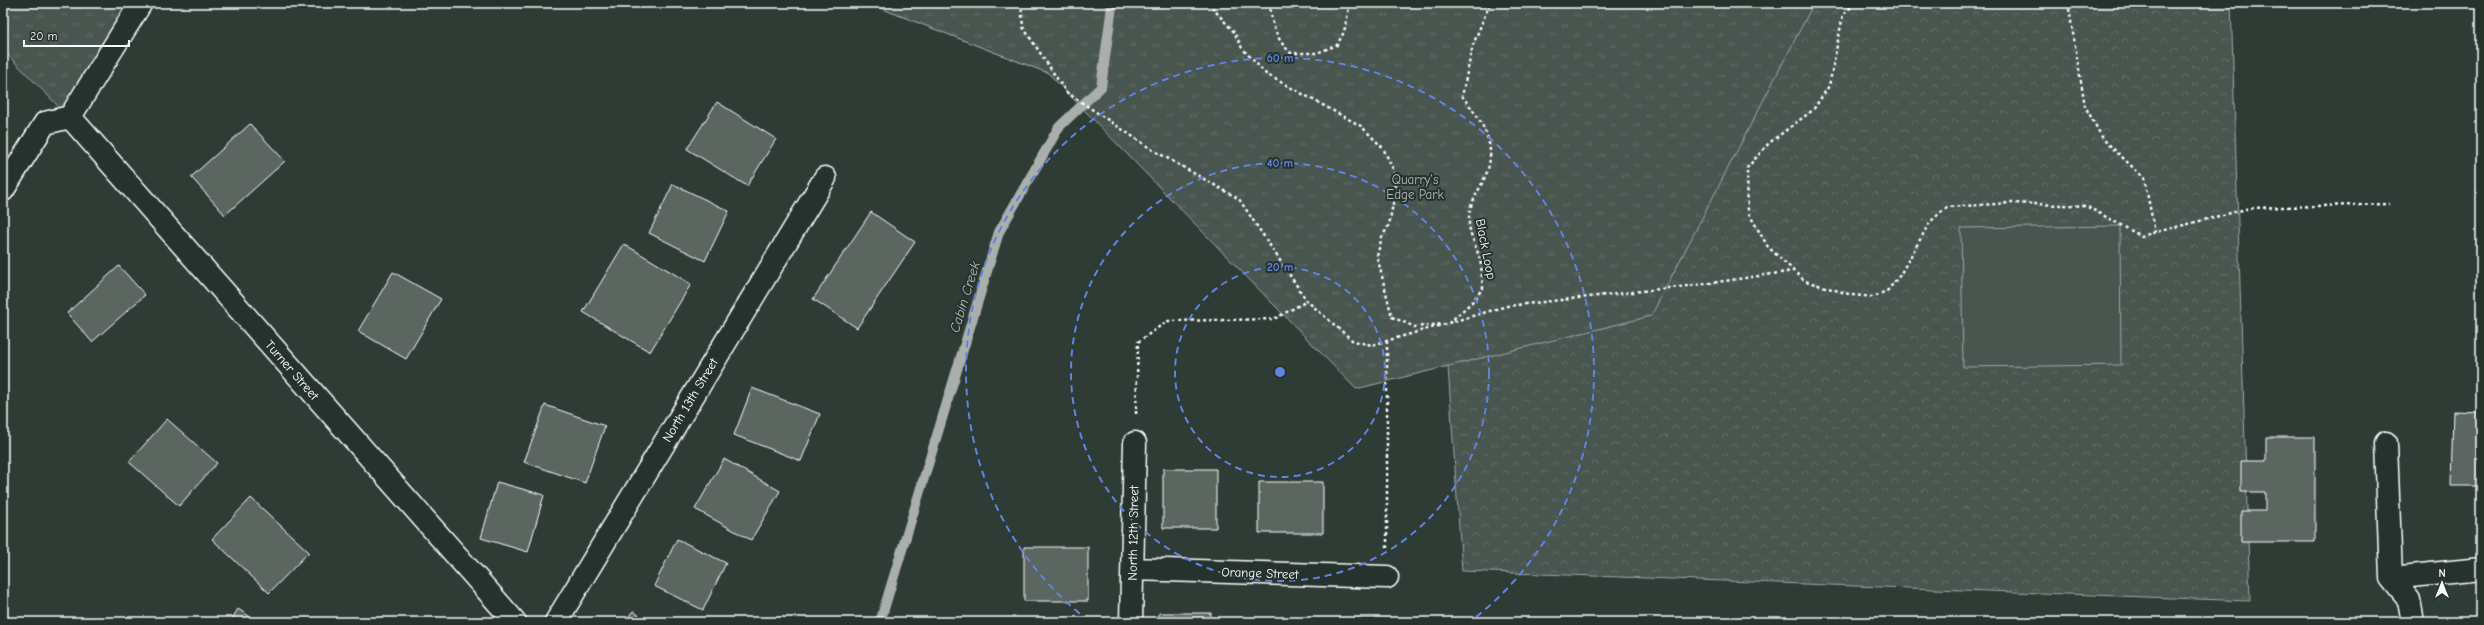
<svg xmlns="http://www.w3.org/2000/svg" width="2484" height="625" font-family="'Comic Neue',sans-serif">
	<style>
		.forest { fill: url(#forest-crowns); stroke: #a4aaa7 }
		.park { fill: url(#park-tufts); stroke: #a4aaa7 }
		.pitch { fill: #4a544f; stroke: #a4aaa7 }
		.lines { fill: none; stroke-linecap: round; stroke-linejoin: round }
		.stream { stroke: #a9afac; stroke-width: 10 }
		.building { fill: #5b6661; stroke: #fff }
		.minor-casing { stroke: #fff; stroke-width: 25 }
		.path { stroke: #fff; stroke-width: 2.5; stroke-dasharray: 3 3; stroke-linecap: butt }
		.minor { stroke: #26332d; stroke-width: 22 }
		.ring { fill: none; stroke: #6183e4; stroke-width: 2; stroke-dasharray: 7 5 }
		.labels { text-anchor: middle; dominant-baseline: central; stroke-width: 4; stroke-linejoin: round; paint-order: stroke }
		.park-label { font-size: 13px; fill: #b7bbb9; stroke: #26332d }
		.street-label { font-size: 13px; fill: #fff; stroke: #26332d }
		.water-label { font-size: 14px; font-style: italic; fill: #b8bcba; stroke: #26332d }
		.centre { fill: #6183e4; stroke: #26332d; stroke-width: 2 }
		.ring-label { font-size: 12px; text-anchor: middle; font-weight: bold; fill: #6183e4; stroke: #26332d; stroke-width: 4; stroke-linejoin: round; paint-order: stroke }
	</style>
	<defs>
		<pattern id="forest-crowns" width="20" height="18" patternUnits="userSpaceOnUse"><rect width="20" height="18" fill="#4a544f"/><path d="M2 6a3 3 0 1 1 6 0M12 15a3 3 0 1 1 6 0" fill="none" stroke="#656e69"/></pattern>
		<pattern id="park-tufts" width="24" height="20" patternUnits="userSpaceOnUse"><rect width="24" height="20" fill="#4a544f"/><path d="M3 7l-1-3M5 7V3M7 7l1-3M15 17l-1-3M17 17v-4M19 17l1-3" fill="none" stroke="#656e69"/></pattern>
	</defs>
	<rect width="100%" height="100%" fill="#2f3b35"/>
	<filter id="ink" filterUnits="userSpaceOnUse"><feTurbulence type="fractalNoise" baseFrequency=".025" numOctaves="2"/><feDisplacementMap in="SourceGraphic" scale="8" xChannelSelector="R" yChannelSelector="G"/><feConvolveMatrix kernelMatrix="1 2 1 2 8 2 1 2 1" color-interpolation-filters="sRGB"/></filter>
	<g filter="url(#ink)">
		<path class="forest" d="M868,3h1363l19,598 -788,-30 -16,-234 -398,-264z"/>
		<path class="park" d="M3,3h128l-63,113 -65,-66z
			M867,3h947l-163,313 -295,73 -308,-316z"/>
		<path class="pitch" d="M2120,226l1,139 -158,2 -2,-139z"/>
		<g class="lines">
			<path class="stream" d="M880,622l119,-390 60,-105 42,-40 11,-81 -2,-3"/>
		</g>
		<path class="building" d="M717,102l59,37 -29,47 -60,-37z
			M250,124l35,37 -60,54 -34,-38z
			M673,184l56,27 -24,50 -56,-28z
			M871,212l44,30 -58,86 -44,-29z
			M624,244l67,40 -41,68 -67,-40z
			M119,266l26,29 -53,47 -25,-29z
			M393,272l48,27 -35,60 -48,-28z
			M752,388l68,26 -19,47 -67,-26z
			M545,405l60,21 -20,57 -61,-21z
			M2453,411l28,1v74h-30z
			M167,419l50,44 -38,43 -50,-44z
			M2266,437h49v105h-74v-31h24v-19h-24v-31h25z
			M724,459l56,32 -29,49 -56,-31z
			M1163,469h53v59h-53z
			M497,482l47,13 -16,57 -47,-14z
			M1259,482h64v51h-64z
			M251,498l58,54 -40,41 -57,-54z
			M677,539l49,24 -23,47 -49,-24z
			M1024,547h64v54h-64z
			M238,609l20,13h-28z
			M633,611l15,11h-24z
			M1159,613h52v9h-52z
			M1352,619h55v3h-55z"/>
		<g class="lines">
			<defs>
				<path id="minor" d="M70,117l445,505
					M3,190l42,-67 25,-6 71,-114
					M2386,443l5,135 90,-9
					M1133,569l254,8
					M2391,578l18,22 4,22
					M556,622l269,-444
					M1131,622l4,-179"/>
			</defs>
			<use href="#minor" class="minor-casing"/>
			<path class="path" d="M1021,3l2,24 43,65 87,58 86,49 68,102 46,40 19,4 135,-39 190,-21 96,-14
				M1208,3l26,29 8,16 24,26 95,52 22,22 11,23 1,22 -6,32 -7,12 -5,19 15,61 23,10 25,-3
				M1270,3c1,20 6,37 21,50h26l20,-8 7,-13 6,-29
				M1855,3l-12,12 -14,71 -16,24 -44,33 -22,25 1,44 20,35 37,34 47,14 22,2 14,-7 12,-15 30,-53 17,-15 65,-4 74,3 55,30 109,-28 140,-4
				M2068,3l17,103 18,33 41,39 11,54
				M1449,323l23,-21 11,-14c-1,-9 -1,-19 -3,-28 -3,-13 -12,-27 -11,-41 0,-16 9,-26 15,-40 16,-33 -2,-58 -22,-83l11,-51 17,-42
				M1387,341v207
				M1136,414l2,-72 29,-21 107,-2 33,-18"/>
			<use href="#minor" class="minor"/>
		</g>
	</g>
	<g class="ring">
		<circle cx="1280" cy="372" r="105"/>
		<circle cx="1280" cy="372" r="209"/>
		<path d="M1089 621A314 314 0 1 1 1471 621"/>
	</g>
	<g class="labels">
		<g class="park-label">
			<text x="1415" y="179">Quarry's<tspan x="1415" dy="15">Edge Park</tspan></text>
		</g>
		<g class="street-label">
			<text transform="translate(1486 249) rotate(79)">Black Loop</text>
			<text transform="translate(292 370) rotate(49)">Turner Street</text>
			<text transform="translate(690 400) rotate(-59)">North 13th Street</text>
			<text transform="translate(1133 533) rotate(-89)">North 12th Street</text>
			<text transform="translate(1260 573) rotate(2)">Orange Street</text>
		</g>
		<g class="water-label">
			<text transform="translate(965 297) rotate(-73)">Cabin Creek</text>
		</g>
	</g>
	<circle cx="1280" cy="372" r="6" class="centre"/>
	<g class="ring-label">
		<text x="1280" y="62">60 m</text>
		<text x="1280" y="167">40 m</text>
		<text x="1280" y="271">20 m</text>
	</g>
	<rect width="2484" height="625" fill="none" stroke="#26332d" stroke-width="16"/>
	<rect x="8" y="8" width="2468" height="609" fill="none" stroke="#fff" stroke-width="1.5" filter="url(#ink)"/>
	<g transform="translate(2442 583)" stroke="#26332d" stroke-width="3" paint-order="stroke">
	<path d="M0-3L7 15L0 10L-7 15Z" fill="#ffffff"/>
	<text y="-6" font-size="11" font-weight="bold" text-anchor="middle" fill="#ffffff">N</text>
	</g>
	<path d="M24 40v6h105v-6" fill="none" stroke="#ffffff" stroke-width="2"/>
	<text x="30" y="40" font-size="12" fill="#ffffff" stroke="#26332d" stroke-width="3" paint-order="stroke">20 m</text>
</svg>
